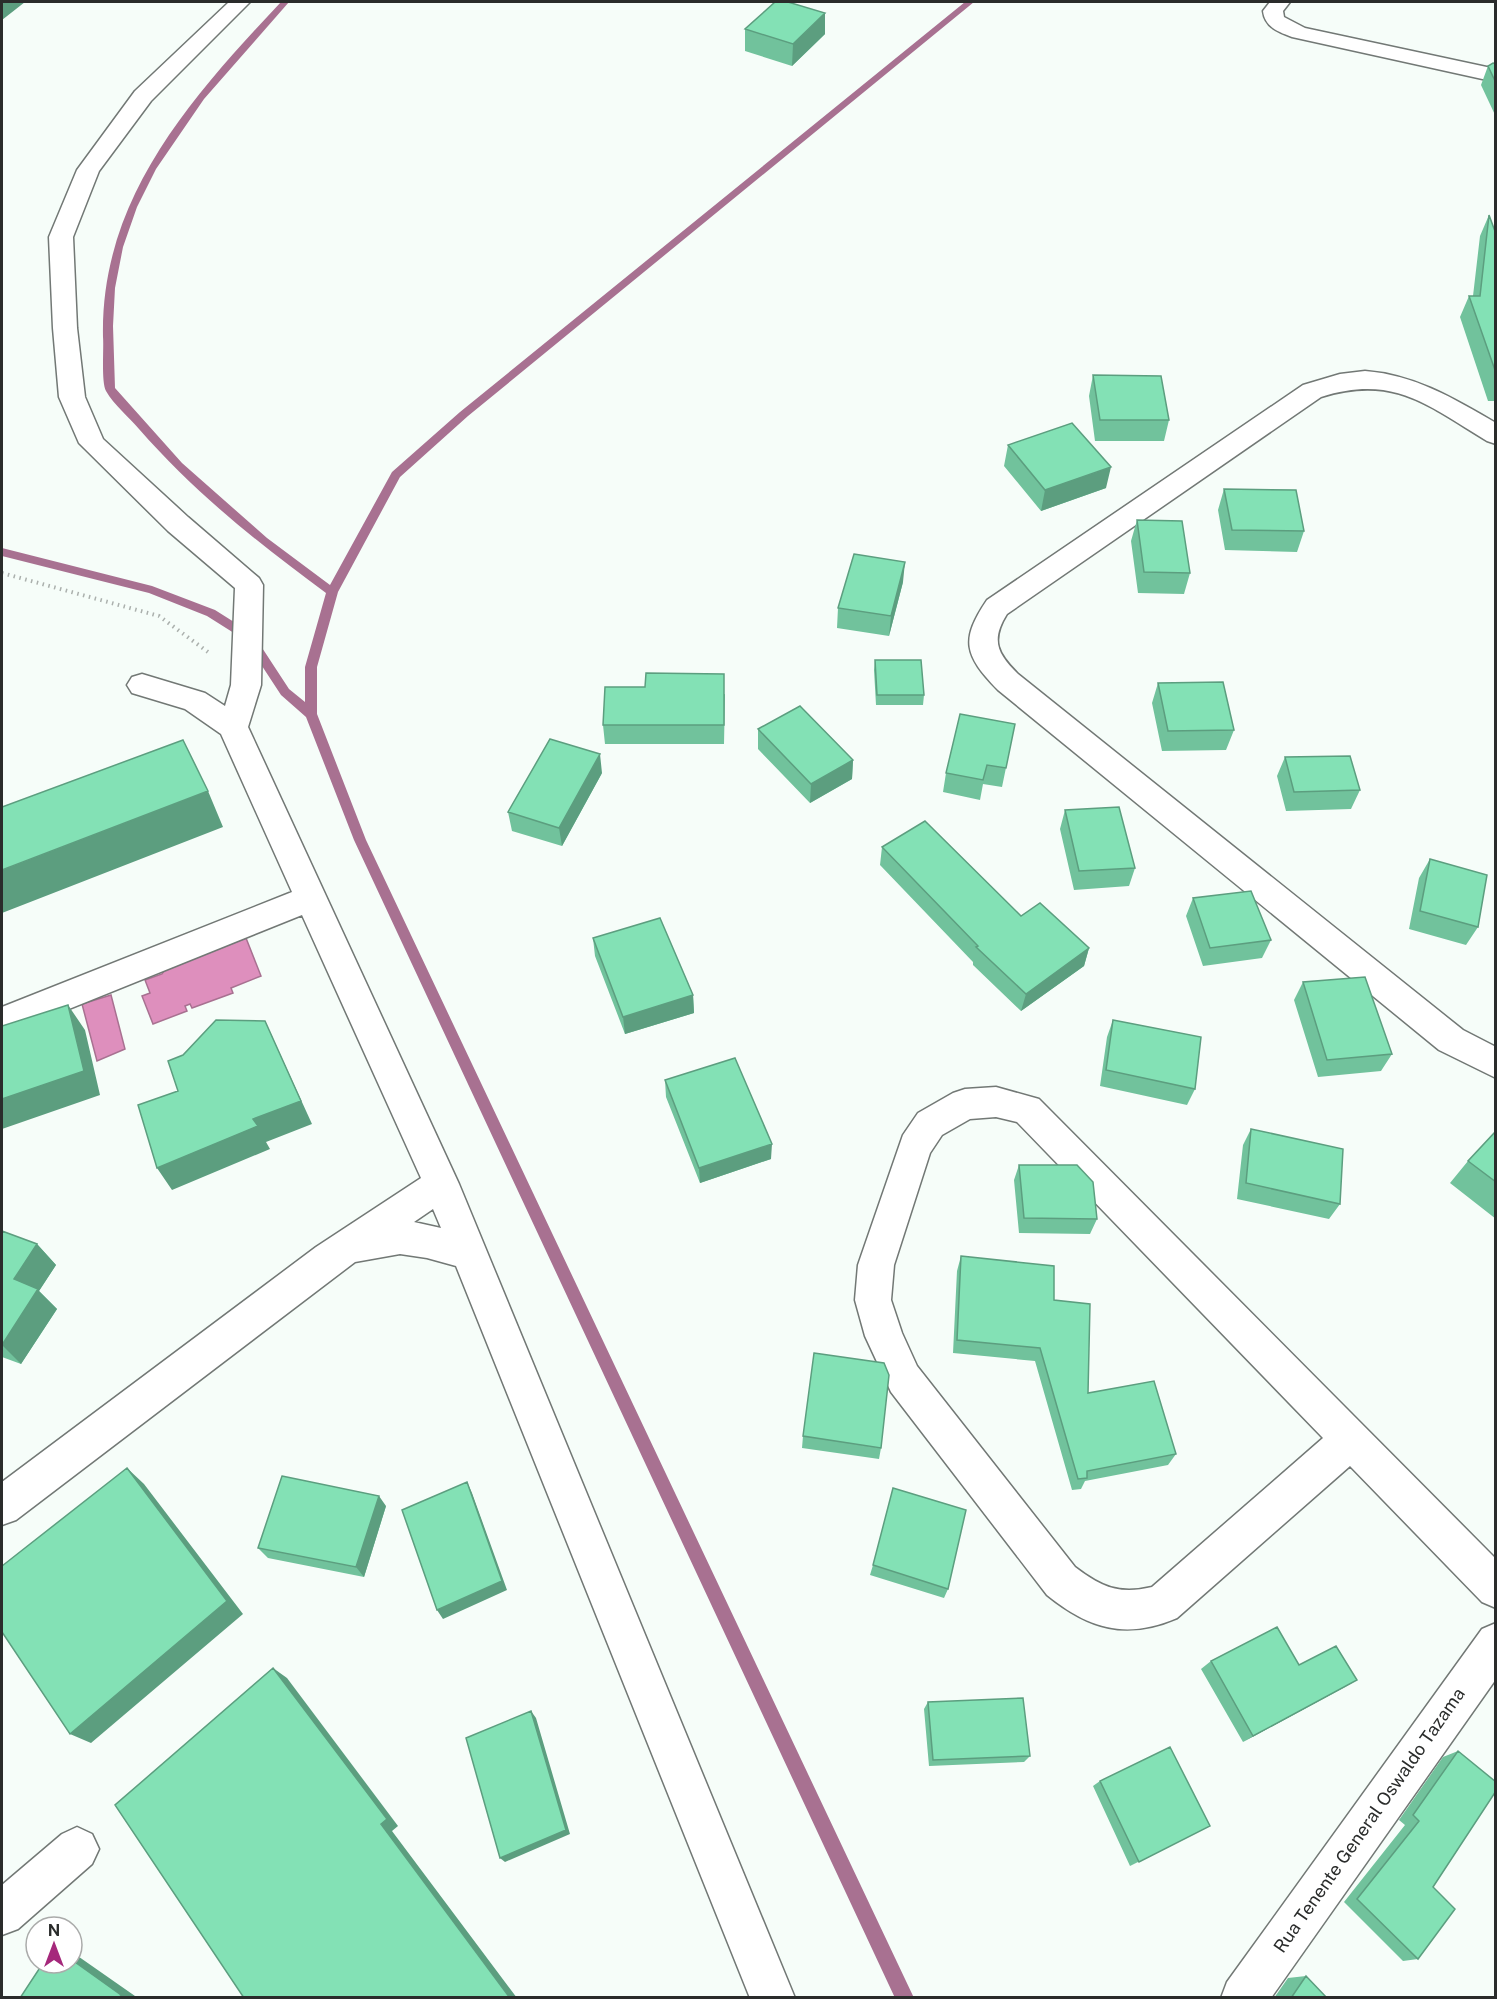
<svg xmlns="http://www.w3.org/2000/svg" width="1497" height="1999" font-family="'Public Sans',sans-serif">
	<style>
		.water { fill: #de8fbd; stroke: #a87191; stroke-width: 1.5 }
		.lines { fill: none; stroke-linecap: round; stroke-linejoin: round }
		.stream { fill: #a87191; fill-rule: evenodd }
		.minor-casing { stroke: #727875; stroke-width: 3 }
		.path { stroke: #abb0ad; stroke-width: 4; stroke-dasharray: 1.5 4.5; stroke-linecap: butt }
		.minor { fill: #fff; fill-rule: evenodd }
		.wall { fill: #71c29c }
		.shaded-wall { fill: #5c9e7f }
		.building { fill: #83e1b5; stroke: #5c9e7f; stroke-width: 1.5 }
		.labels { text-anchor: middle; dominant-baseline: central; stroke-width: 5; stroke-linejoin: round; paint-order: stroke }
		.near-street-label { font-size: 18px; fill: #2a2c2b; stroke: #fff }
	</style>
	<rect width="100%" height="100%" fill="#f6fdf9"/>
	<path class="water" d="M246,938l15,38 -30,12 2,5 -41,15 -2,-4 -5,2 2,5 -34,13 -11,-28 8,-3 -5,-13 17,-6 4,-6z
		M111,995l14,54 -28,12 -15,-57z"/>
	<g class="lines">
		<path class="stream" d="M281,2h8l-85,97 -48,70 -19,38 -14,40 -8,41 -2,38 2,62 67,75 85,75 63,47 62,-113 68,-60 505,-410h9l-506,414 -68,61 -62,115 -21,75v47l49,126 548,1158h-19l-541,-1158 -48,-123 -25,-22 -36,-55 -38,-24 -58,-23 -147,-37v-8l150,38 63,24 38,24 36,55 16,13v-35l21,-74c-68,-50 -131,-100 -187,-164 -10,-12 -25,-24 -33,-38 -5,-9 -2,-43 -3,-54 -3,-139 89,-240 178,-335z"/>
		<defs>
			<path id="minor" d="M229,2h21l-99,99 -52,70 -26,66 4,91 8,69 18,42 85,78 71,61 4,7 -2,100 -13,42 211,457 336,814h-45l-294,-732 -29,-8 -27,-4 -45,8 -339,258 -14,5v-43l314,-235 105,-69 -119,-263 -300,121v-29l290,-115 -71,-158 -36,-25 -53,-16 -5,-8 5,-8 10,-3 63,19 20,13 6,-21 4,-97 -67,-57 -89,-88 -20,-46 -6,-69 -4,-91 28,-67 58,-79zM433,1209l8,19 -27,-6z
				M1270,2h20l-7,9 1,6 21,11 191,41v13l-204,-45c-14,-5 -27,-10 -29,-26z
				M1365,371c50,4 88,27 131,52v21l-9,-3c-60,-36 -93,-67 -166,-44l-314,217c-17,27 -9,40 11,60l445,356 33,17v31l-57,-28 -441,-360c-34,-35 -38,-50 -11,-90l316,-215 37,-11z
				M996,1087l43,12 457,460v49l-14,-6 -132,-136 -173,152c-51,22 -88,11 -130,-23l-156,-203 -26,-56 -10,-36 3,-35 45,-130 15,-22 35,-20 12,-4zM996,1117l21,5 306,316 -171,149c-33,8 -51,0 -77,-20l-158,-201 -15,-33 -11,-33 3,-35 36,-112 12,-18 28,-16z
				M1496,1623v56l-225,319h-50l6,-16 255,-353z
				M77,1827l15,7 7,15 -7,15 -74,65 -16,6v-50l60,-51z"/>
		</defs>
		<use href="#minor" class="minor-casing"/>
		<path class="path" d="M2,573l157,43 49,36"/>
		<use href="#minor" class="minor"/>
	</g>
	<path class="wall" d="M745,29l80,5 -33,32 -47,-15z
		M1496,64v53l-15,-32 7,-19z
		M1489,215l7,19v167h-8l-28,-84 9,-21h4l7,-60z
		M1093,375l76,45 -5,21h-69l-6,-45z
		M1008,445l98,43 -65,23 -37,-45z
		M1224,489l80,42 -7,21 -72,-2 -7,-40z
		M1137,520l53,53 -6,21 -46,-1 -7,-52z
		M903,582l-14,54 -52,-8 1,-20z
		M875,660l49,35 -1,10h-47l-2,-35z
		M1158,683l76,47 -8,20 -64,1 -10,-48z
		M725,694l-1,50h-119l-2,-19z
		M1015,724l-13,63 -19,-3 -3,16 -37,-8 3,-19z
		M758,729l95,31 -1,19 -42,24 -52,-54z
		M1285,757l75,33 -9,19 -65,2 -9,-35z
		M602,773l-40,73 -50,-15 -4,-19z
		M1065,810l70,58 -6,18 -55,4 -14,-61z
		M882,847l139,69 68,32 -5,18 -63,45 -48,-46v-3l-93,-97z
		M1430,859l48,68 -12,18 -57,-16 10,-51z
		M1193,898l78,42 -9,18 -59,8 -17,-50z
		M593,938l100,57 1,18 -69,21 -30,-78z
		M1303,982l89,72 -11,17 -63,6 -24,-77z
		M1113,1020l82,69 -8,16 -87,-19 7,-49z
		M665,1080l106,79 -71,24 -34,-86z
		M1251,1129l89,75 -11,15 -92,-20 6,-54z
		M1496,1131v88l-46,-36 18,-22z
		M1019,1165l78,54 -7,15 -71,-1 -5,-53z
		M2,1231l35,13 19,21 -17,26 18,18 -36,55 -19,-7z
		M961,1256l93,44 34,93 88,61 -8,11 -83,16 -4,8 -9,1 -37,-129 -82,-8 4,-82z
		M803,1436l78,12 -2,11 -77,-11z
		M386,1506l-22,71 -96,-19 -10,-10z
		M873,1565l75,24 -4,9 -74,-23z
		M1211,1661l146,19 -114,62 -42,-73z
		M928,1702l102,54 -6,6 -95,4 -5,-57z
		M1458,1751l-25,136 -15,72 -15,2 -59,-59 61,-77 -6,-5 44,-63z
		M1100,1781l110,45 -80,40 -37,-80z
		M1306,1976l21,22h-53l14,-20z"/>
	<path class="shaded-wall" d="M2,2h23l-23,18z
		M825,13v21l-33,32 1,-22z
		M1111,467l-5,21 -65,23 4,-21z
		M905,562l-2,20 -14,54 2,-20z
		M600,754l2,19 -40,73 -3,-18z
		M853,760l-1,19 -42,24 1,-19z
		M208,791l15,36 -221,86v-43z
		M1089,948l-5,18 -63,45 5,-17z
		M693,995l1,18 -69,21 -2,-17z
		M68,1005l17,25 15,65 -98,34v-30z
		M265,1021l47,103 -46,18 4,7 -98,41 -15,-22 96,-49z
		M772,1144l-1,15 -71,24 -1,-15z
		M37,1244l19,21 -17,26 18,18 -36,55 -19,-19 12,-66z
		M127,1468l17,16 99,130 -152,129 -21,-9z
		M467,1482l5,11 35,97 -64,29 -6,-9z
		M379,1496l7,10 -22,71 -8,-10z
		M273,1668l14,10 111,148 -6,5 125,167h-7l-129,-174z
		M1357,1680l-12,7 -102,55 10,-6z
		M531,1711l5,7 34,116 -65,28 -5,-4z
		M72,1952l63,44 -1,2h-15l-47,-38z"/>
	<path class="building" d="M775,2h13l37,11 -32,31 -48,-15z
		M1493,63l3,1v19l-8,-17z
		M1489,215l7,19v139l-27,-77h11z
		M1093,375l68,1 8,44h-69z
		M1072,423l39,44 -66,23 -37,-45z
		M1224,489l72,1 8,41 -72,-1z
		M1137,520l45,1 8,52 -46,-1z
		M854,554l51,8 -14,54 -53,-8z
		M875,660h46l3,35h-47z
		M646,673l78,1v51h-121l2,-38h40z
		M1223,682l11,48 -66,1 -10,-48z
		M800,706l53,54 -42,24 -53,-55z
		M960,714l55,10 -9,44 -19,-3 -4,15 -37,-7z
		M550,739l50,15 -41,74 -51,-16z
		M183,740l25,51 -206,79v-63z
		M1350,756l10,34 -66,2 -9,-35z
		M1119,807l16,61 -56,3 -14,-61z
		M925,821l96,95 19,-13 49,45 -63,46 -50,-47 2,-1 -96,-99z
		M1430,859l57,16 -9,52 -58,-16z
		M1251,891l20,49 -61,8 -17,-50z
		M660,918l33,77 -70,22 -30,-79z
		M1365,977l27,77 -65,6 -24,-78z
		M68,1005l16,66 -82,28v-73z
		M216,1020l49,1 36,80 -48,18 5,7 -101,42 -19,-63 40,-14 -10,-30 15,-6z
		M1113,1020l88,17 -6,52 -89,-19z
		M735,1058l37,86 -73,24 -34,-88z
		M1251,1129l92,20 -3,55 -94,-21z
		M1496,1131v51l-28,-21z
		M1019,1165h58l16,17 4,37 -73,-1z
		M2,1231l35,13 -23,35 24,10 -36,56z
		M961,1256l93,10v34l36,4 -2,89 66,-12 22,73 -89,17v7l-9,1 -38,-131 -83,-8z
		M814,1353l70,10 5,12 -8,73 -78,-12z
		M127,1468l100,133 -157,133 -68,-102v-66z
		M282,1476l97,20 -23,71 -98,-19z
		M467,1482l35,99 -65,29 -35,-100z
		M893,1488l73,22 -18,79 -75,-24z
		M1277,1627l22,38 37,-19 21,34 -104,56 -42,-75z
		M273,1668l114,151 -6,5 129,174h-266l-129,-193z
		M1023,1698l7,58 -97,4 -5,-58z
		M531,1711l35,119 -66,28 -34,-120z
		M1170,1747l40,79 -71,36 -39,-81z
		M1458,1751l38,31v9l-63,96 22,22 -37,50 -61,-60 62,-78 -6,-6z
		M72,1960l49,35 -2,3h-99l23,-35h29z
		M1306,1976l21,22h-36z"/>
	<g class="labels">
		<g class="near-street-label">
			<text transform="translate(1369 1820) rotate(-55)">Rua Tenente General Oswaldo Tazama</text>
		</g>
	</g>
	<rect width="1497" height="1999" fill="none" stroke="#2a2c2b" stroke-width="6"/>
	<g transform="translate(54 1945)"><circle r="28" fill="#ffffff" stroke="#aaabaa" stroke-width="1.5"/>
	<path d="M0-4.5L10 22L0 15L-10 22Z" fill="#a5287b"/>
	<text y="-9" font-size="16" font-weight="bold" text-anchor="middle" fill="#2a2c2b">N</text>
	</g>
</svg>
